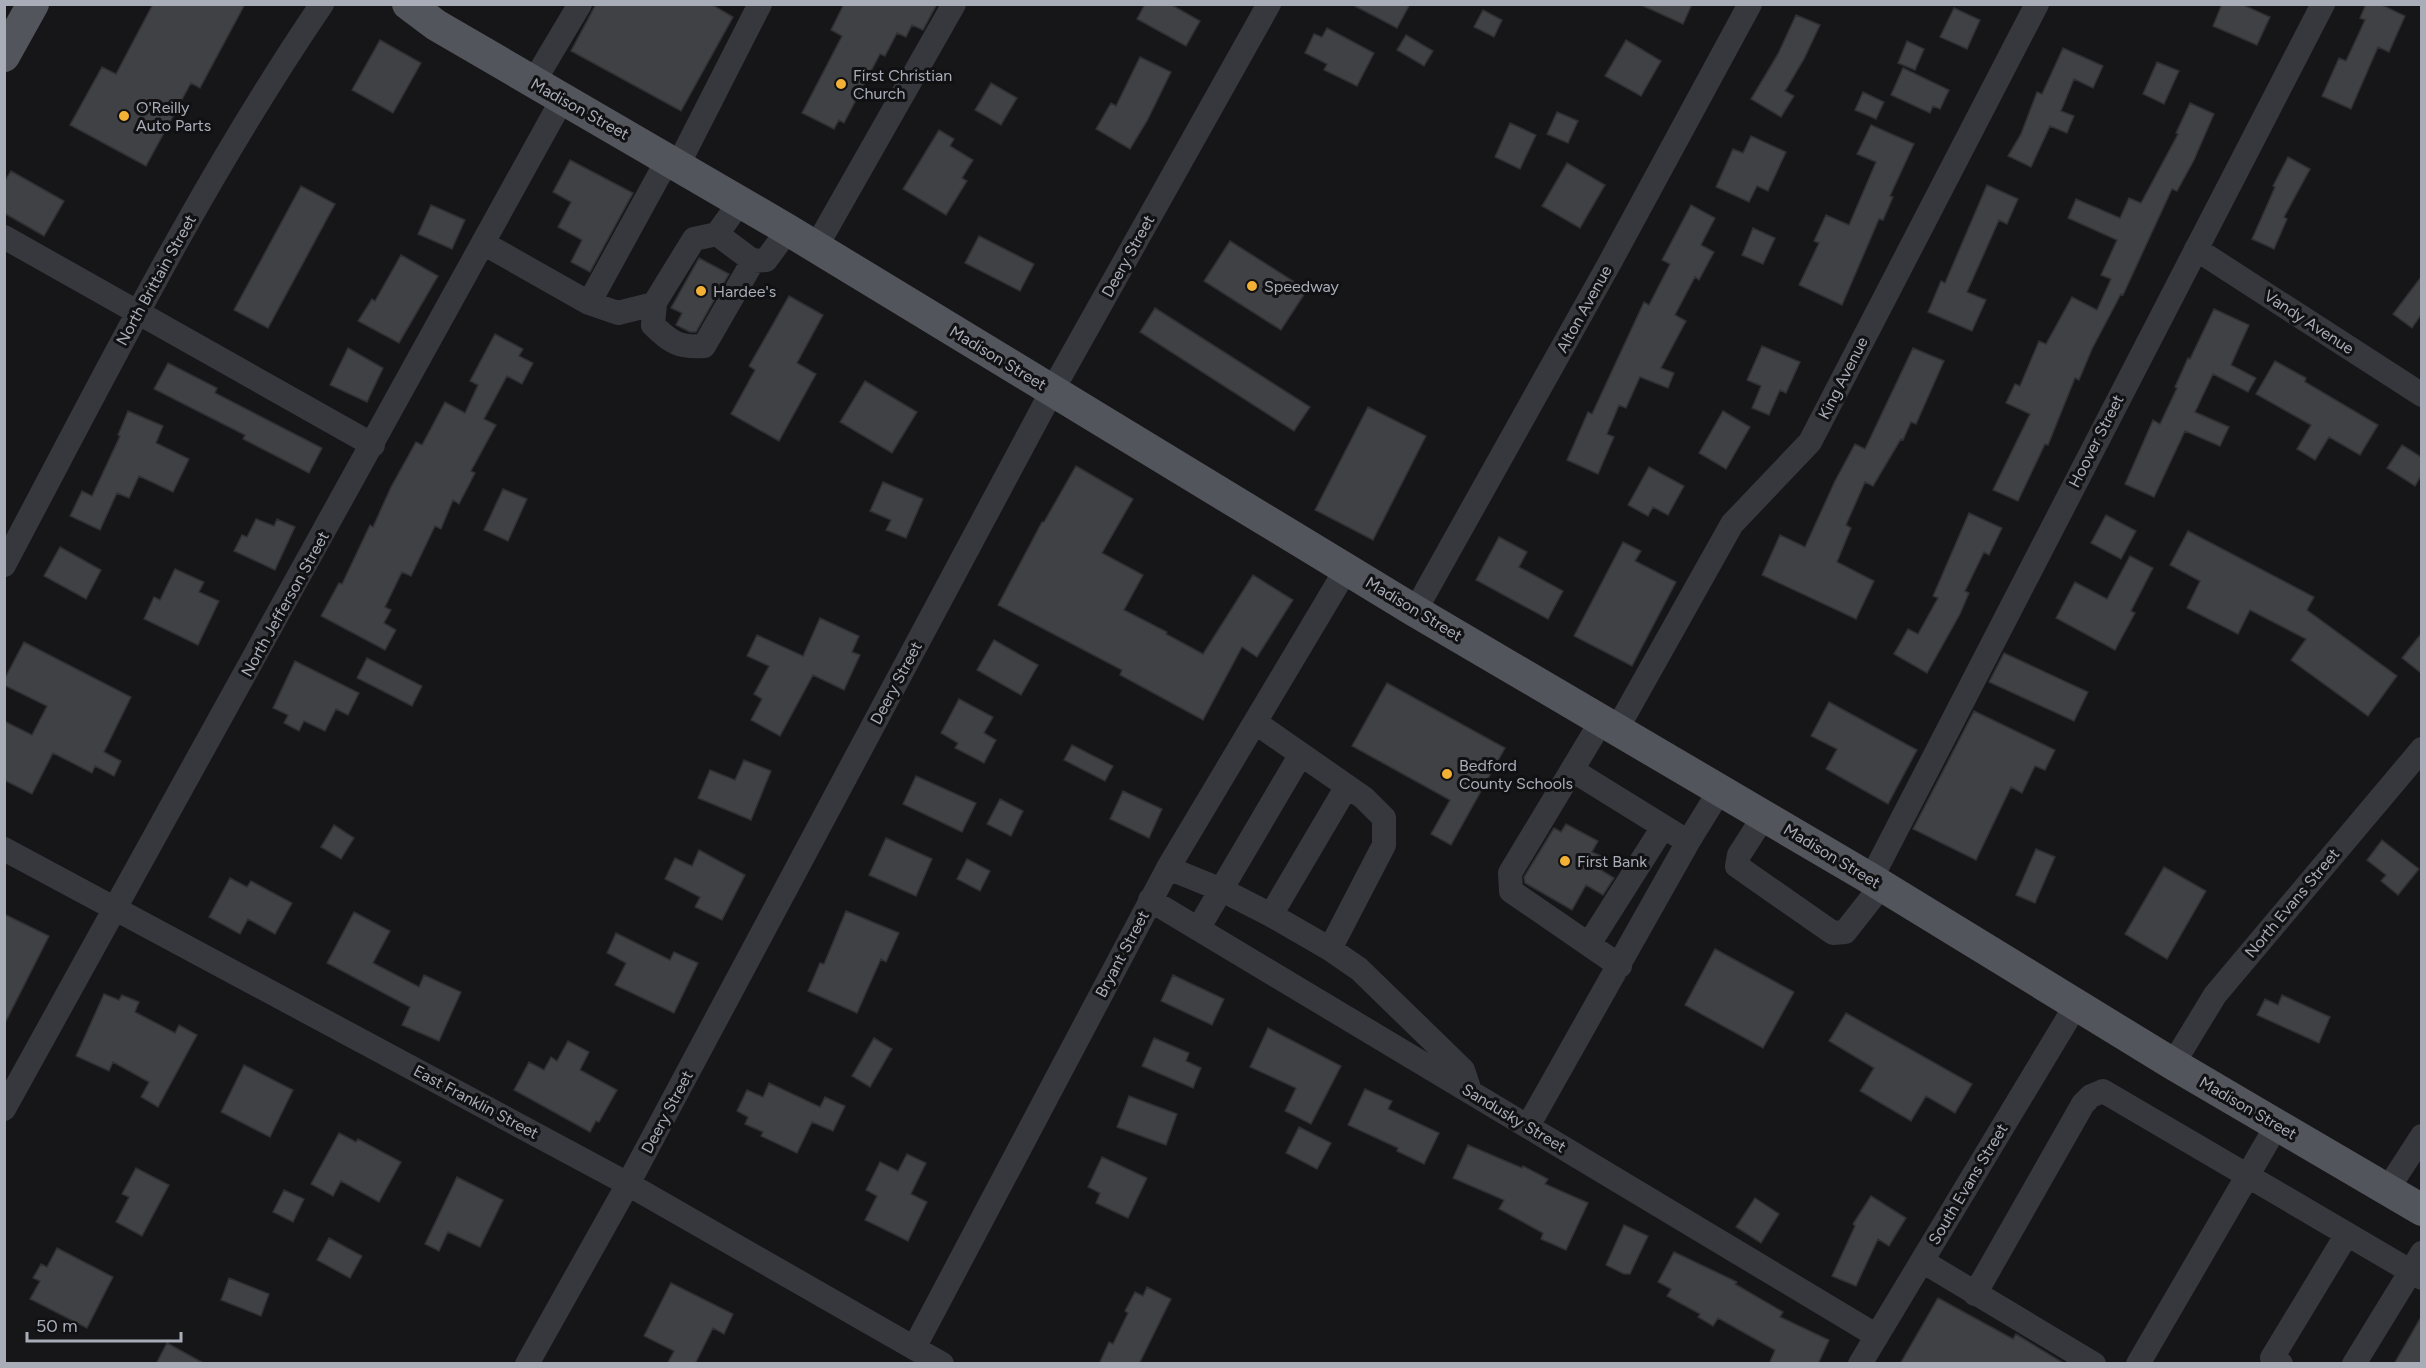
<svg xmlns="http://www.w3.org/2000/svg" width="2426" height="1368" font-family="Figtree,sans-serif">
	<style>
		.building { fill: #404145; stroke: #303034; stroke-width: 1.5 }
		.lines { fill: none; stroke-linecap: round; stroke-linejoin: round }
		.minor { stroke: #37383d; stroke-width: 24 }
		.major { stroke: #53555c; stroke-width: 32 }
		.poi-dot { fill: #f2b134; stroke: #111113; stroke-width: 2 }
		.labels { text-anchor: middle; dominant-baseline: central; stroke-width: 6; stroke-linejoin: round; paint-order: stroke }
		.poi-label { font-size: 16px; fill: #a8adb8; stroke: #111113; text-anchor: start }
		.street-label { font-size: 16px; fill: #a8adb8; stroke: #111113 }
	</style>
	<rect width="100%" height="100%" fill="#161618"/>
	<path class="building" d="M153,4h92l-45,84 -9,-5 -45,83 -76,-41 32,-58 14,7z
		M596,4h115l22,13 -52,94 -110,-60z
		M844,4h93l-14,26 -11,-5 -6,12 -9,-4 -12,23 -5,-2 -36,69 -5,-3 -5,9 -32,-16 40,-77 -11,-6z
		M1145,4h25l30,17 -14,25 -49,-27z
		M1351,4h59l-13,24z
		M1639,4h53l-9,20z
		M2222,4h19l29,13 -13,28 -44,-19z
		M2366,4h14l25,12 -16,36 -11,-5 -27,62 -29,-13 17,-38 7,3 19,-41 -5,-2z
		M1954,8l26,12 -13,29 -27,-12z
		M1483,10l19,10 -8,17 -20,-10z
		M1796,15l24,10 -16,34 -19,32 9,5 -13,21 -30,-18 27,-45z
		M1327,28l47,25 -17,33 -33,-16 3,-6 -22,-11 9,-19 8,3z
		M1406,35l27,16 -9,15 -27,-16z
		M380,40l41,23 -28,50 -41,-23z
		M1626,40l35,21 -20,35 -36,-20z
		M1907,41l17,8 -9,21 -17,-7z
		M2063,48l40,18 -10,22 -19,-9 -13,32 13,5 -7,17 -17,-7 -19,41 -23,-11 13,-22 16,-42 5,2z
		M1140,57l31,15 -24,49 -17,28 -34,-20 15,-26 5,3z
		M2157,62l22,9 -15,33 -21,-10z
		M1903,68l46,22 -9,19 -7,-3 -3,7 -39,-18z
		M991,83l26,15 -16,27 -26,-15z
		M1863,92l21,10 -8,17 -21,-9z
		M2190,103l24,11 -20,46 -17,31 -5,-2 -49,106 -2,-1 -29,55 -13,31 -4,-2 -27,67 -3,-1 -27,57 -25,-11 37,-76 -24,-11 9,-19 5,2 19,-45 7,3 26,-47 25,13 14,-31 -10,-4 16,-35 -49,-22 8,-19 44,19 9,-20 12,5 37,-69 -2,-1z
		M1557,112l21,9 -10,22 -21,-9z
		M1510,123l26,12 -16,34 -25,-12z
		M1871,125l43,19 -24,52 3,1 -10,23 -4,-1 -37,86 -43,-20 20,-42 -5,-2 12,-26 23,10 27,-63 -19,-8z
		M939,130l15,9 -4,7 23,14 -11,18 5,3 -21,34 -43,-26z
		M1751,136l35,16 -18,39 -11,-5 -8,16 -33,-15 17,-38 10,4z
		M2288,157l22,12 -26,48 3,2 -13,30 -22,-10 23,-52 -2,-1z
		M570,160l63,33 -43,79 -19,-10 11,-22 -24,-13 13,-25 -18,-10z
		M1567,163l38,22 -25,43 -38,-22z
		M11,171l53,30 -20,35 -40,-23v-31z
		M1987,185l31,14 -11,25 -8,-4 -32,72 19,8 -14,31 -44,-19 13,-31 4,2z
		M301,186l34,18 -67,124 -34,-18z
		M431,205l34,15 -13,29 -34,-15z
		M1691,205l24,13 -14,27 13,7 -15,28 -4,-3 -20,38 11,6 -25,47 13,5 -6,15 -28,-11 -14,31 -7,-3 -12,29 7,3 -16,37 -31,-14 21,-48 4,2 52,-112 5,3 21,-41 -8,-4z
		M1753,228l22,10 -12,26 -21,-9z
		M979,236l55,28 -14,27 -55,-28z
		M1230,241l77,49 -26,40 -77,-49z
		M401,255l37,21 -39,67 -41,-22 14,-22 3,2z
		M699,258l30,16 -33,58h-6l-14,-7 6,-12 -11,-5z
		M2421,277v38l-9,13 -19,-14z
		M789,296l34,19 -26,48 19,11 -37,67 -48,-27 24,-44 -6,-4z
		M1155,308l155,99 -16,24 -154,-99z
		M2214,309l35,16 -18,40 25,13 -8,14 -35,-18 -18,38 34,15 -9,19 -35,-15 -31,66 -29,-13 28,-64 7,4 17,-36 -2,-1 13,-29 2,1z
		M495,334l28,15 -4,7 14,7 -11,21 -15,-8 -23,43 12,6 -25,46 4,2 -16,31 -6,-4 -12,29 -6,-3 -24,50 -9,-4 -17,35 6,3 -7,13 12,7 -11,20 -64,-34 18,-33 3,1 28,-59 3,2 18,-40 25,-45 6,3 23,-43 20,11 13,-28 -8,-4z
		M1762,346l38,16 -14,31 -6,-3 -11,25 -17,-7 9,-22 -14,-6z
		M348,348l35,20 -16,34 -37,-17z
		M1913,348l31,13 -28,63 -5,-2 -8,18 -2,-1 -28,47 -8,-4 -19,43 5,3 -14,34 37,19 -18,38 -94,-44 18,-40 25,12 30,-66 20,-37 10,5z
		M2275,361l31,17 -1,4 73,43 -18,30 -31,-18 -14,23 -18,-11 14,-24 -55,-31z
		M168,363l49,25 -2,5 107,55 -13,25 -66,-34 2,-4 -91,-46z
		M865,381l52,31 -25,41 -52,-31z
		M1368,407l58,29 -53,104 -58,-30z
		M128,411l35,15 -7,17 33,16 -16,33 -34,-16 -10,22 -12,-5 -17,37 -30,-14 12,-25 10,5 28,-60 -2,-1z
		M1723,411l27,16 -24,42 -27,-16z
		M2402,445l19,12v19l-6,10 -28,-18z
		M1076,466l57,33 -31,54 41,22 -19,35 43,22 -1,2 37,20 50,-79 40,25 -36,57 -15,-10 -39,73 -83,-45 2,-5 -124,-65 44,-83h2z
		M1649,467l35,19 -16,29 -15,-8 -5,9 -20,-11z
		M883,482l40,17 -17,39 -20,-8 5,-10 -21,-9z
		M503,489l24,10 -19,42 -24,-11z
		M1969,513l33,15 -13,27 -5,-3 -19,39 4,2 -9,21 -33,59 -33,-19 14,-25 10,5 20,-36 -5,-2z
		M2106,515l30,16 -15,28 -30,-16z
		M256,519l18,7 3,-7 18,8 -20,43 -41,-19 8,-16 5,2z
		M2188,531l126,66 -7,13 90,66 -29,40 -77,-56 15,-21 -56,-29 -12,24 -51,-26 13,-27 -30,-16z
		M1499,537l28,15 -8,15 44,24 -15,28 -72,-39z
		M1623,542l18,9 -6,10 41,21 -44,84 -58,-30z
		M60,547l41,23 -15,29 -42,-23z
		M2130,556l23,12 -22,43 4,2 -20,37 -59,-32 19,-36 32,17z
		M175,569l29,13 -5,10 20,9 -21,44 -54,-26 10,-22 6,3z
		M820,618l39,18 -7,16 8,3 -16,35 -31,-15 -33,61 -29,-16 11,-21 -8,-5 15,-28 -22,-10 10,-21 46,21z
		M2421,634v39l-19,-15z
		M994,640l44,25 -17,30 -44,-25z
		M24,642l107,55 -27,55 17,9 -7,15 -19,-10 -3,7 -39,-20 -21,41 -28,-14v-59l28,14 15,-29 -43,-21v-5z
		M2004,653l84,39 -14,29 -85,-39z
		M367,658l55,28 -10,20 -55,-28z
		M295,661l64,32 -11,22 -12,-6 -11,22 -21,-10 -5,10 -15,-8 4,-8 -15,-7z
		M1387,683l118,65 -54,97 -20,-11 19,-34 -98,-54z
		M959,699l34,18 -9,16 12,7 -12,23 -29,-15 3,-5 -17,-10z
		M1829,702l88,48 -29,54 -62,-35 11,-20 -26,-13z
		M1974,711l81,39 -10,20 -10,-4 -13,27 -11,-6 -35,73 -63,-31z
		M1072,745l41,21 -8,15 -41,-21z
		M744,760l27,11 -20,49 -53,-22 12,-28 25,10z
		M916,776l60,27 -14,29 -59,-28z
		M1123,791l39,18 -13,29 -39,-19z
		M1000,799l23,12 -12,25 -24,-12z
		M1566,824l32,17 -6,11 9,4 -5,11 18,11 -11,17 -17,-10 -14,25 -47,-27 -1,-6 30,-49 7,4z
		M334,825l20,13 -13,21 -20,-12z
		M886,838l46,21 -16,37 -47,-21z
		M2382,840l37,29 -21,26 -17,-14 5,-6 -19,-15z
		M2036,849l19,8 -20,46 -19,-8z
		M699,850l46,25 -23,45 -27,-13 5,-10 -35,-18 10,-21 17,8z
		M967,859l23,12 -10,20 -23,-12z
		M2164,867l42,24 -39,68 -42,-25z
		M230,878l17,9 4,-6 41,22 -17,31 -27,-15 -8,15 -31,-17z
		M846,911l53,22 -13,29 -5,-3 -24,54 -49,-22 12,-28 4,1z
		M354,912l36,19 -17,32 46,24 5,-12 37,17 -22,49 -37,-16 8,-18 -83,-44z
		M4,914l45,22 -45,89z
		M616,933l54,27 4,-8 24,11 -24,50 -59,-28 11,-22 -19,-10z
		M1715,949l79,43 -31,56 -78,-43z
		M1173,975l51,24 -12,26 -51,-24z
		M104,994l15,6 3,-5 17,7 -4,10 40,21 4,-8 18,10 -39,72 -17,-10 8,-15 -36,-20 -4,9 -33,-15z
		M2282,995l48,22 -11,26 -62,-28 8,-16 13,6z
		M1846,1013l126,71 -17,29 -29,-17 -15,25 -51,-30 14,-23 -45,-27z
		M1268,1028l73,38 -30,58 -26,-13 11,-23 -46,-21z
		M874,1038l18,11 -22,38 -18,-11z
		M1154,1038l35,15 -3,8 15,7 -8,20 -51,-22z
		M568,1041l21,11 -9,18 37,20 -18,32 -3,-1 -6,11 -76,-42 15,-28 15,8 7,-13 6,4z
		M244,1065l49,25 -23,47 -49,-25z
		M769,1083l51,24 5,-10 20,9 -12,25 -21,-9 -15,31 -36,-17 2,-4 -18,-8 3,-7 -11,-6 10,-21 16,7z
		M1365,1089l27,12 -4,8 51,24 -15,31 -27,-13 1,-3 -50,-23z
		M1129,1096l48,18 -11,31 -49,-18z
		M1299,1127l32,16 -14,26 -31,-16z
		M339,1133l17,9 2,-3 43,23 -22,40 -38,-21 -8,15 -22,-12z
		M1468,1145l54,23 1,-2 25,13 -3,5 43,19 -22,47 -25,-11 2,-6 -44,-24 5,-9 -51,-22z
		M907,1154l19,9 -15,31 16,8 -19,39 -43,-21 12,-24 -11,-6 14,-28 18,9z
		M1102,1157l45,21 -19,40 -32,-15 4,-10 -12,-6z
		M136,1168l33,17 -27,51 -26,-14 13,-25 -7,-3z
		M457,1177l46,23 -23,47 -32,-15 -9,19 -14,-7z
		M284,1190l20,9 -11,23 -20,-10z
		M1871,1196l35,22 -17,28 -11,-7 -22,47 -24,-10 23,-50 -2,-2z
		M1755,1198l24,16 -18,29 -25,-16z
		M1624,1225l24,11 -18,38h-6l-18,-9z
		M329,1238l33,18 -12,22 -33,-18z
		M57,1248l56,29 -26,51 -57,-29 10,-18 -7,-3 8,-14 6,3z
		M1674,1252l63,30 -2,2 48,28 -3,5 49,23 -11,24h-49l6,-14 -57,-32 -5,8 -15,-9 2,-3 -33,-18 4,-7 -13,-7z
		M229,1278l40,16 -8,22 -40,-16z
		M671,1283l62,31 -9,20 -11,-6 -18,36h-28l7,-13 -30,-15z
		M1147,1287l24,12 -32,65h-40l10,-22 4,2 15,-31 -3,-2 10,-19 8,4z
		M1938,1298l75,41 3,-5 49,30h-165z
		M2421,1317v47h-27z
		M167,1343l38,21h-49z"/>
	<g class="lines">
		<path class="minor" d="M533,83l47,-79
			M678,165l82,-161
			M717,234l36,27 13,-1 22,-30
			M4,237l369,208
			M483,243l106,60 29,10 36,-9 40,-65 23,-5 23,-32
			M816,247l138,-243
			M2196,249l226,146
			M589,303l79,-144
			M655,303l-2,22c17,17 26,23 51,21l49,-85
			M4,565c101,-190 197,-383 318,-561
			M1415,611l193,-345 142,-262
			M1602,720l-92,153 1,18 109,75
			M1256,723l108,75 20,20v27l-54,104 29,20 104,101 7,21
			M1617,729l115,-205 78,-82 227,-438
			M1572,770l105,65
			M1764,816l-25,39 -2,11 96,67 12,-1 37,-47
			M4,849l624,335 314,180
			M1168,868l54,22 49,25 76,-129
			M1871,879l452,-875
			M1150,900l727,436
			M1271,915l59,34
			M1198,929l103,-175
			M1589,944l74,-117
			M2173,1064l42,-69 207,-246
			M4,1109l559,-1011
			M1528,1126l160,-284 32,-52
			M2387,1190l35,-54
			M1922,1261l172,103
			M1975,1294l108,-190 8,-8 12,-5 319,187
			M914,1348l254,-480 179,-300
			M527,1364l101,-180 424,-793 217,-387
			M1860,1364l216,-359
			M2138,1364l139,-239
			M2281,1364l-9,-6 75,-124
			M2354,1364l68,-111"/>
		<path class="major" d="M408,4l28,21 352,205 627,381 456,268 302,185 249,146
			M4,56l29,-52"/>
	</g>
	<g class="poi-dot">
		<circle cx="841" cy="84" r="6"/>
		<circle cx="124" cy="116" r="6"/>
		<circle cx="1252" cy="286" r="6"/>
		<circle cx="701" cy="291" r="6"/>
		<circle cx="1447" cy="774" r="6"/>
		<circle cx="1565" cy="861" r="6"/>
	</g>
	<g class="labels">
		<g class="poi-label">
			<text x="853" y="75">First Christian<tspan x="853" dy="18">Church</tspan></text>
			<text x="136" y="107">O'Reilly<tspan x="136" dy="18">Auto Parts</tspan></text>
			<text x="1264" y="286">Speedway</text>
			<text x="713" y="291">Hardee's</text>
			<text x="1459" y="765">Bedford<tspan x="1459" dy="18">County Schools</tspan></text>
			<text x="1577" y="861">First Bank</text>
		</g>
		<g class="street-label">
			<text transform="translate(580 109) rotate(29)">Madison Street</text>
			<text transform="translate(1128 256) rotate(-61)">Deery Street</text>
			<text transform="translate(156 280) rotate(-61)">North Brittain Street</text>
			<text transform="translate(1584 309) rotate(-61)">Alton Avenue</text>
			<text transform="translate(2309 322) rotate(33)">Vandy Avenue</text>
			<text transform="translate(998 358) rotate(31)">Madison Street</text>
			<text transform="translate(1843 378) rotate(-63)">King Avenue</text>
			<text transform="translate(2096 441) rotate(-63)">Hoover Street</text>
			<text transform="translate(285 604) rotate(-61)">North Jefferson Street</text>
			<text transform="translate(1414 609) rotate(31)">Madison Street</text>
			<text transform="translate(896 683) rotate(-62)">Deery Street</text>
			<text transform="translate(1832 856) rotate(31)">Madison Street</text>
			<text transform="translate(2292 903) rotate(-50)">North Evans Street</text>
			<text transform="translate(1122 954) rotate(-62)">Bryant Street</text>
			<text transform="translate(476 1102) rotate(28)">East Franklin Street</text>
			<text transform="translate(2248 1108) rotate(30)">Madison Street</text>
			<text transform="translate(667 1112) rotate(-62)">Deery Street</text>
			<text transform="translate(1514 1118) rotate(31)">Sandusky Street</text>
			<text transform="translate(1968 1184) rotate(-59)">South Evans Street</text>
		</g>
	</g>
	<rect width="2426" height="1368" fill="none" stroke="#a8adb8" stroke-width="12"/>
	<path d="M27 1332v9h154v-9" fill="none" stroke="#a8adb8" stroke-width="3"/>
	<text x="36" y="1332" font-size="18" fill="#a8adb8" stroke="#111113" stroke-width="4.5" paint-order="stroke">50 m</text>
</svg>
